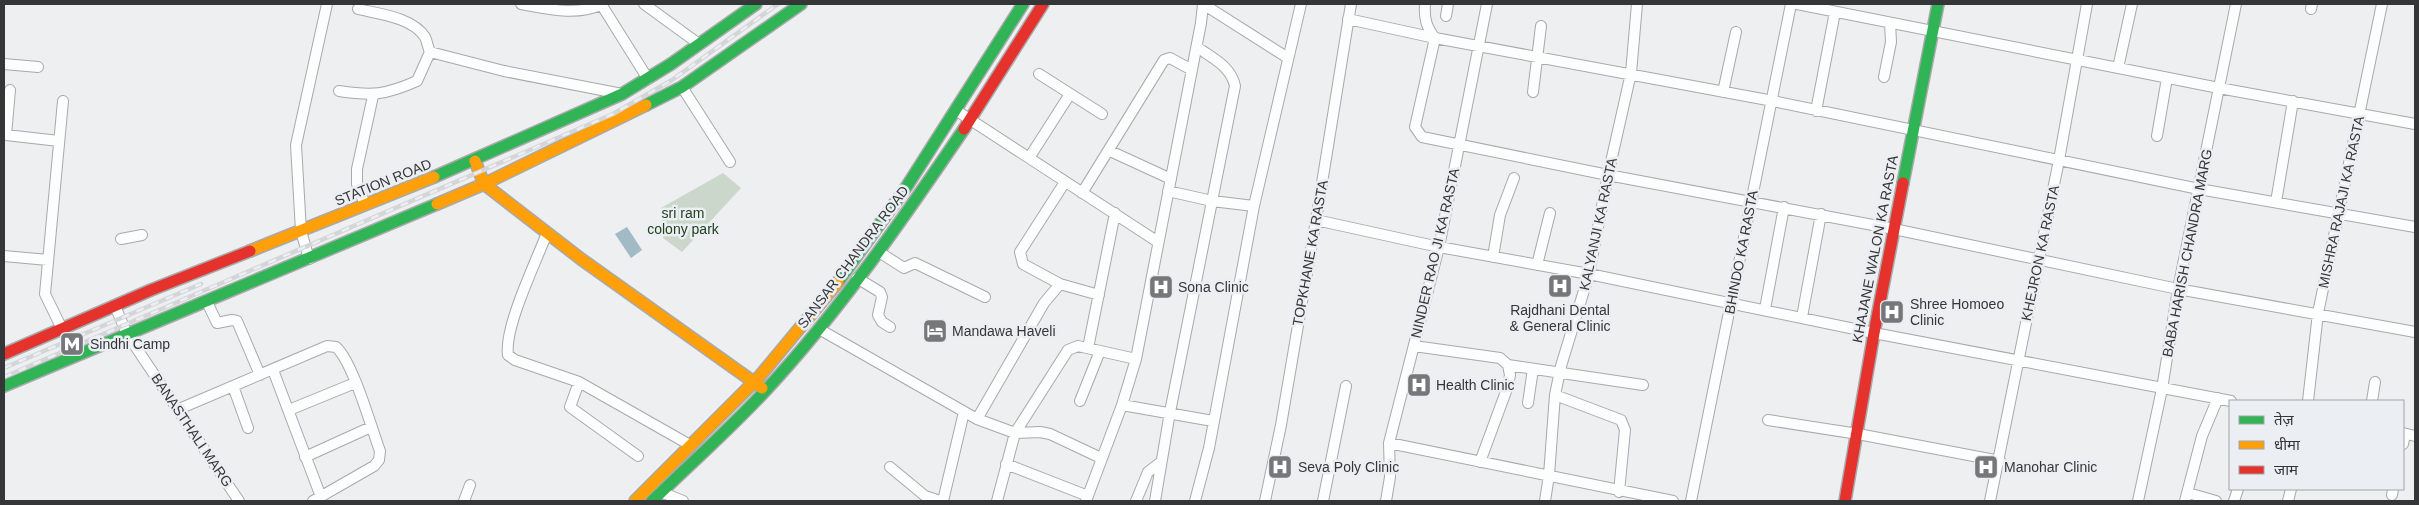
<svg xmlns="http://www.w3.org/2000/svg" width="2419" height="505" font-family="Arial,'Noto Sans Devanagari',sans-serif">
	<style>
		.green { fill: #cbd7cb }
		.water { fill: #a1bac4 }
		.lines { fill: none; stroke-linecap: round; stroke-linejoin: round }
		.street-casing { stroke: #a8a9ab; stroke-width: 12 }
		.fast-casing { stroke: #a8a9ab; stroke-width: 14 }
		.slow-casing { stroke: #a8a9ab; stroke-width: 14 }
		.jam-casing { stroke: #a8a9ab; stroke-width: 14 }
		.street { stroke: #fcfdfd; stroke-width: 10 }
		.fast { stroke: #30b455; stroke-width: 11 }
		.slow { stroke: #ff9f0a; stroke-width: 11 }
		.jam { stroke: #e5322d; stroke-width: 11 }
		.rail-casing { stroke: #d4d5d6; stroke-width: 4.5 }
		.rail { stroke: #ebeef3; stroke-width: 2.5; stroke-dasharray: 8; stroke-linecap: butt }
		.labels { text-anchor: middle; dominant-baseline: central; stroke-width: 5; stroke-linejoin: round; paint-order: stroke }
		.street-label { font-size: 14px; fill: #353638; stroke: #ebeef3 }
		.park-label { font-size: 14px; fill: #20411c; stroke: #ebeef3 }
		.poi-label { font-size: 14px; fill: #353638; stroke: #ebeef3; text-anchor: start }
	</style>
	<rect width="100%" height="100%" fill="#edeff1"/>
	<path class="green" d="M723,173l18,15 -59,64 -19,-14 -2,-30z"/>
	<path class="water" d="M627,227l15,23 -11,8 -16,-24z"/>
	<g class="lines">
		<defs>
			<path id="street" d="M521,4c28,5 54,12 80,1
				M601,4l47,75
				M644,4l55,40
				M1203,4l85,54
				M1425,4c-1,14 1,23 10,34l-20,89 7,10 186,38 286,54 284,60 237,43
				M1797,4l422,84 196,36
				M2311,9l1,-5
				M1446,16l2,-12
				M1348,19l87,19 338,63 426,88 216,38
				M430,52l74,19 118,23
				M4,64l34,3
				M2118,68l14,-64
				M1039,74l63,40
				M1884,77l7,-35 -1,-19
				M682,87l48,75
				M10,90l-4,45 53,6
				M339,91c34,5 46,4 78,-10l13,-29c-2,-4 -3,-11 -5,-15 -13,-20 -46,-23 -67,-28
				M1533,92l8,-66
				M1723,92l13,-60
				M957,111l201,131
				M1816,111l19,-99
				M2157,136l10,-58
				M1110,151l61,28
				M1029,158l41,-64
				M1065,182l-45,70 3,12 37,20 39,11
				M1168,191l44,10 42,5
				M1082,193l82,-133 6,-2 22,12
				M2276,202l17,-101
				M365,205l-8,-21v-15l16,-73
				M1316,220l123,27 150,27 285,59 357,68
				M547,233c-11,29 -43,94 -39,122l7,5 64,22 111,63
				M121,239l21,-4
				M879,252l25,16 11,-5 70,34
				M4,256l44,4
				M1493,257l7,-42 14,-37
				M309,259l-8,-28 -5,-86 31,-141
				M1537,265l13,-52
				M857,278l23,14 2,5 -4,18 4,7 8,5
				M207,302l10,21 15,-3 5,1 23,54
				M115,306l12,28 112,167
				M1765,309l19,-102
				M1802,317l19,-103
				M62,329l-17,-35 18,-193
				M819,329l158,90 38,14 25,-1 10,2 51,24
				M1414,346l86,12 8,7 135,20
				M1088,348l27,-135
				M273,370l48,127
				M579,382l-9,25 68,49
				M233,386l15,42
				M1555,395l66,25 4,10 -6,62
				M1080,401l20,-50
				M2308,401l10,-88 64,-309
				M2372,401l3,-19
				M1528,403l5,-34
				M1122,405l91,16
				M179,409l148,-63 9,1c17,15 35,80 44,104l-1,9 -5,6 -61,35
				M289,410l66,-27
				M977,419l67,-116 16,-19
				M1768,420l90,14 142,27
				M2403,433l12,3
				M1389,443l284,58
				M2403,444l2,-10
				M305,457l66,-30
				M1480,462l28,-76 2,-11 -2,-10
				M1006,464l82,32
				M890,467l35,29 15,5
				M661,492l22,9
				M2188,493l28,8
				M2392,495l1,-6
				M464,501l6,-16
				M943,501l21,-89
				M997,501l18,-68 53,-83 10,-4 58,13
				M1086,501l36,-96 14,-46 65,-336 2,-19
				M1136,501l12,-29 13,-10
				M1155,501l15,-89 65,-326c-4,-20 -23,-28 -38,-39
				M1195,501l14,-53 45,-242 47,-202
				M1265,501l16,-76 35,-205 35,-216
				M1323,501l23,-115
				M1386,501l4,-24 -1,-34 50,-196 48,-243
				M1545,501l4,-26 6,-80 6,-29 28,-92 19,-99 23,-102 6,-69
				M1691,501l100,-497
				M1990,501l69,-341 28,-156
				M2138,501l24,-112 16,-100 58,-285
				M2185,501l17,-65 16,-38
				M2234,501l4,-12
				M2288,501l3,-12"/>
			<path id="fast" d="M646,105l36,-18 119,-83
				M434,177l188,-83 49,-30 85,-60
				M1903,183l35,-179
				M838,282l69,-96 116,-182
				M4,386l433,-182
				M652,501c38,-37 78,-72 114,-111 74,-80 137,-171 198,-261"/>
			<path id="slow" d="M475,161l9,23 97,75 181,129
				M437,204l47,-20 162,-79
				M250,251l184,-74
				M635,501l124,-124 79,-95"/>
			<path id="jam" d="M964,129l79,-125
				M4,354l147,-64 99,-39
				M1845,501l29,-168 29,-150"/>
		</defs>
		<use href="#street" class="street-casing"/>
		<use href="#fast" class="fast-casing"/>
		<use href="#slow" class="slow-casing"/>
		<use href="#jam" class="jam-casing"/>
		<use href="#street" class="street"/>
		<use href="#fast" class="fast"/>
		<use href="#slow" class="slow"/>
		<use href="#jam" class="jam"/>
		<defs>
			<path id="rail" d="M4,368l197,-84
				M4,377l609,-263 59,-34 106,-76"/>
		</defs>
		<use href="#rail" class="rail-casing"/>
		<use href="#rail" class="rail"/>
	</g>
	<defs>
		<symbol id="hospital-square" viewBox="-11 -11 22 22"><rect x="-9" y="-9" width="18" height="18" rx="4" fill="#757779" stroke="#ebeef3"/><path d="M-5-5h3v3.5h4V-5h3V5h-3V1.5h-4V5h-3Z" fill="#fff"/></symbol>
		<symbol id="hotel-square" viewBox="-11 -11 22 22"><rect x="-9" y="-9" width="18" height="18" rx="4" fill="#757779" stroke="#ebeef3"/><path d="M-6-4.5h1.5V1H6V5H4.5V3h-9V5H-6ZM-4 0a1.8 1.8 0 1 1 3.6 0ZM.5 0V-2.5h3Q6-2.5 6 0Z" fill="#fff"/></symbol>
		<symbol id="metro-square" viewBox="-11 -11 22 22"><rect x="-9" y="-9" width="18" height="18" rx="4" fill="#757779" stroke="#ebeef3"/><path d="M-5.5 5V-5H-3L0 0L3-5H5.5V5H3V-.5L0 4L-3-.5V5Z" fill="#fff"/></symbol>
	</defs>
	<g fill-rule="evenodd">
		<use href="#hospital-square" x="1546" y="272" width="28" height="28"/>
		<use href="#hospital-square" x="1147" y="273" width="28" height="28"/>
		<use href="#hospital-square" x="1878" y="298" width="28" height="28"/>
		<use href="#hotel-square" x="921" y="317" width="28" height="28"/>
		<use href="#metro-square" x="58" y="330" width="28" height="28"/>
		<use href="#hospital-square" x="1405" y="371" width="28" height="28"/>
		<use href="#hospital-square" x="1266" y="453" width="28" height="28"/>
		<use href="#hospital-square" x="1972" y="453" width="28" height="28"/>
	</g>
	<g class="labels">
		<g class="street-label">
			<text transform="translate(383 182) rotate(-22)">STATION ROAD</text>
			<text transform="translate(2341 202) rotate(-78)">MISHRA RAJAJI KA RASTA</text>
			<text transform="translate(1598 224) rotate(-78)">KALYANJI KA RASTA</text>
			<text transform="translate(1875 249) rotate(-79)">KHAJANE WALON KA RASTA</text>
			<text transform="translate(1741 252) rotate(-79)">BHINDO KA RASTA</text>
			<text transform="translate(1310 253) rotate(-80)">TOPKHANE KA RASTA</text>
			<text transform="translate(1435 253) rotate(-77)">NINDER RAO JI KA RASTA</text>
			<text transform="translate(2040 253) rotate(-78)">KHEJRON KA RASTA</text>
			<text transform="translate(2187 253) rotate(-79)">BABA HARISH CHANDRA MARG</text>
			<text transform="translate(853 257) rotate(-53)">SANSAR CHANDRA ROAD</text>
			<text transform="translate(192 430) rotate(56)">BANASTHALI MARG</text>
		</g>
		<g class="park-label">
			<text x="683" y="213">sri ram<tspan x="683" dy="16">colony park</tspan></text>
		</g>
		<g class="poi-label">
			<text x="1178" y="287">Sona Clinic</text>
			<text x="1910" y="304">Shree Homoeo<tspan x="1910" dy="16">Clinic</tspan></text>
			<text x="1560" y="310" text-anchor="middle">Rajdhani Dental<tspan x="1560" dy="16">&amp; General Clinic</tspan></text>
			<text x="952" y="331">Mandawa Haveli</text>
			<text x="90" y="344">Sindhi Camp</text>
			<text x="1436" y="385">Health Clinic</text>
			<text x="1298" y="467">Seva Poly Clinic</text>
			<text x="2004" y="467">Manohar Clinic</text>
		</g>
	</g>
	<rect width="2419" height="505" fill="none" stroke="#353638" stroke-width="10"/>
	<rect x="2229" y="400" width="175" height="90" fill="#ebeef3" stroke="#a2a4a8"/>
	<rect x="2239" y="416" width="25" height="8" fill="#30b455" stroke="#a2a4a8"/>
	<text x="2274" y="425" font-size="15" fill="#353638">तेज़</text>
	<rect x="2239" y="441" width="25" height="8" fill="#ff9f0a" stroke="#a2a4a8"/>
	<text x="2274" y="450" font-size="15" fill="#353638">धीमा</text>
	<rect x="2239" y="466" width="25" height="8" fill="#e5322d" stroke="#a2a4a8"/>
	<text x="2274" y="475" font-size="15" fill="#353638">जाम</text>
</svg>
